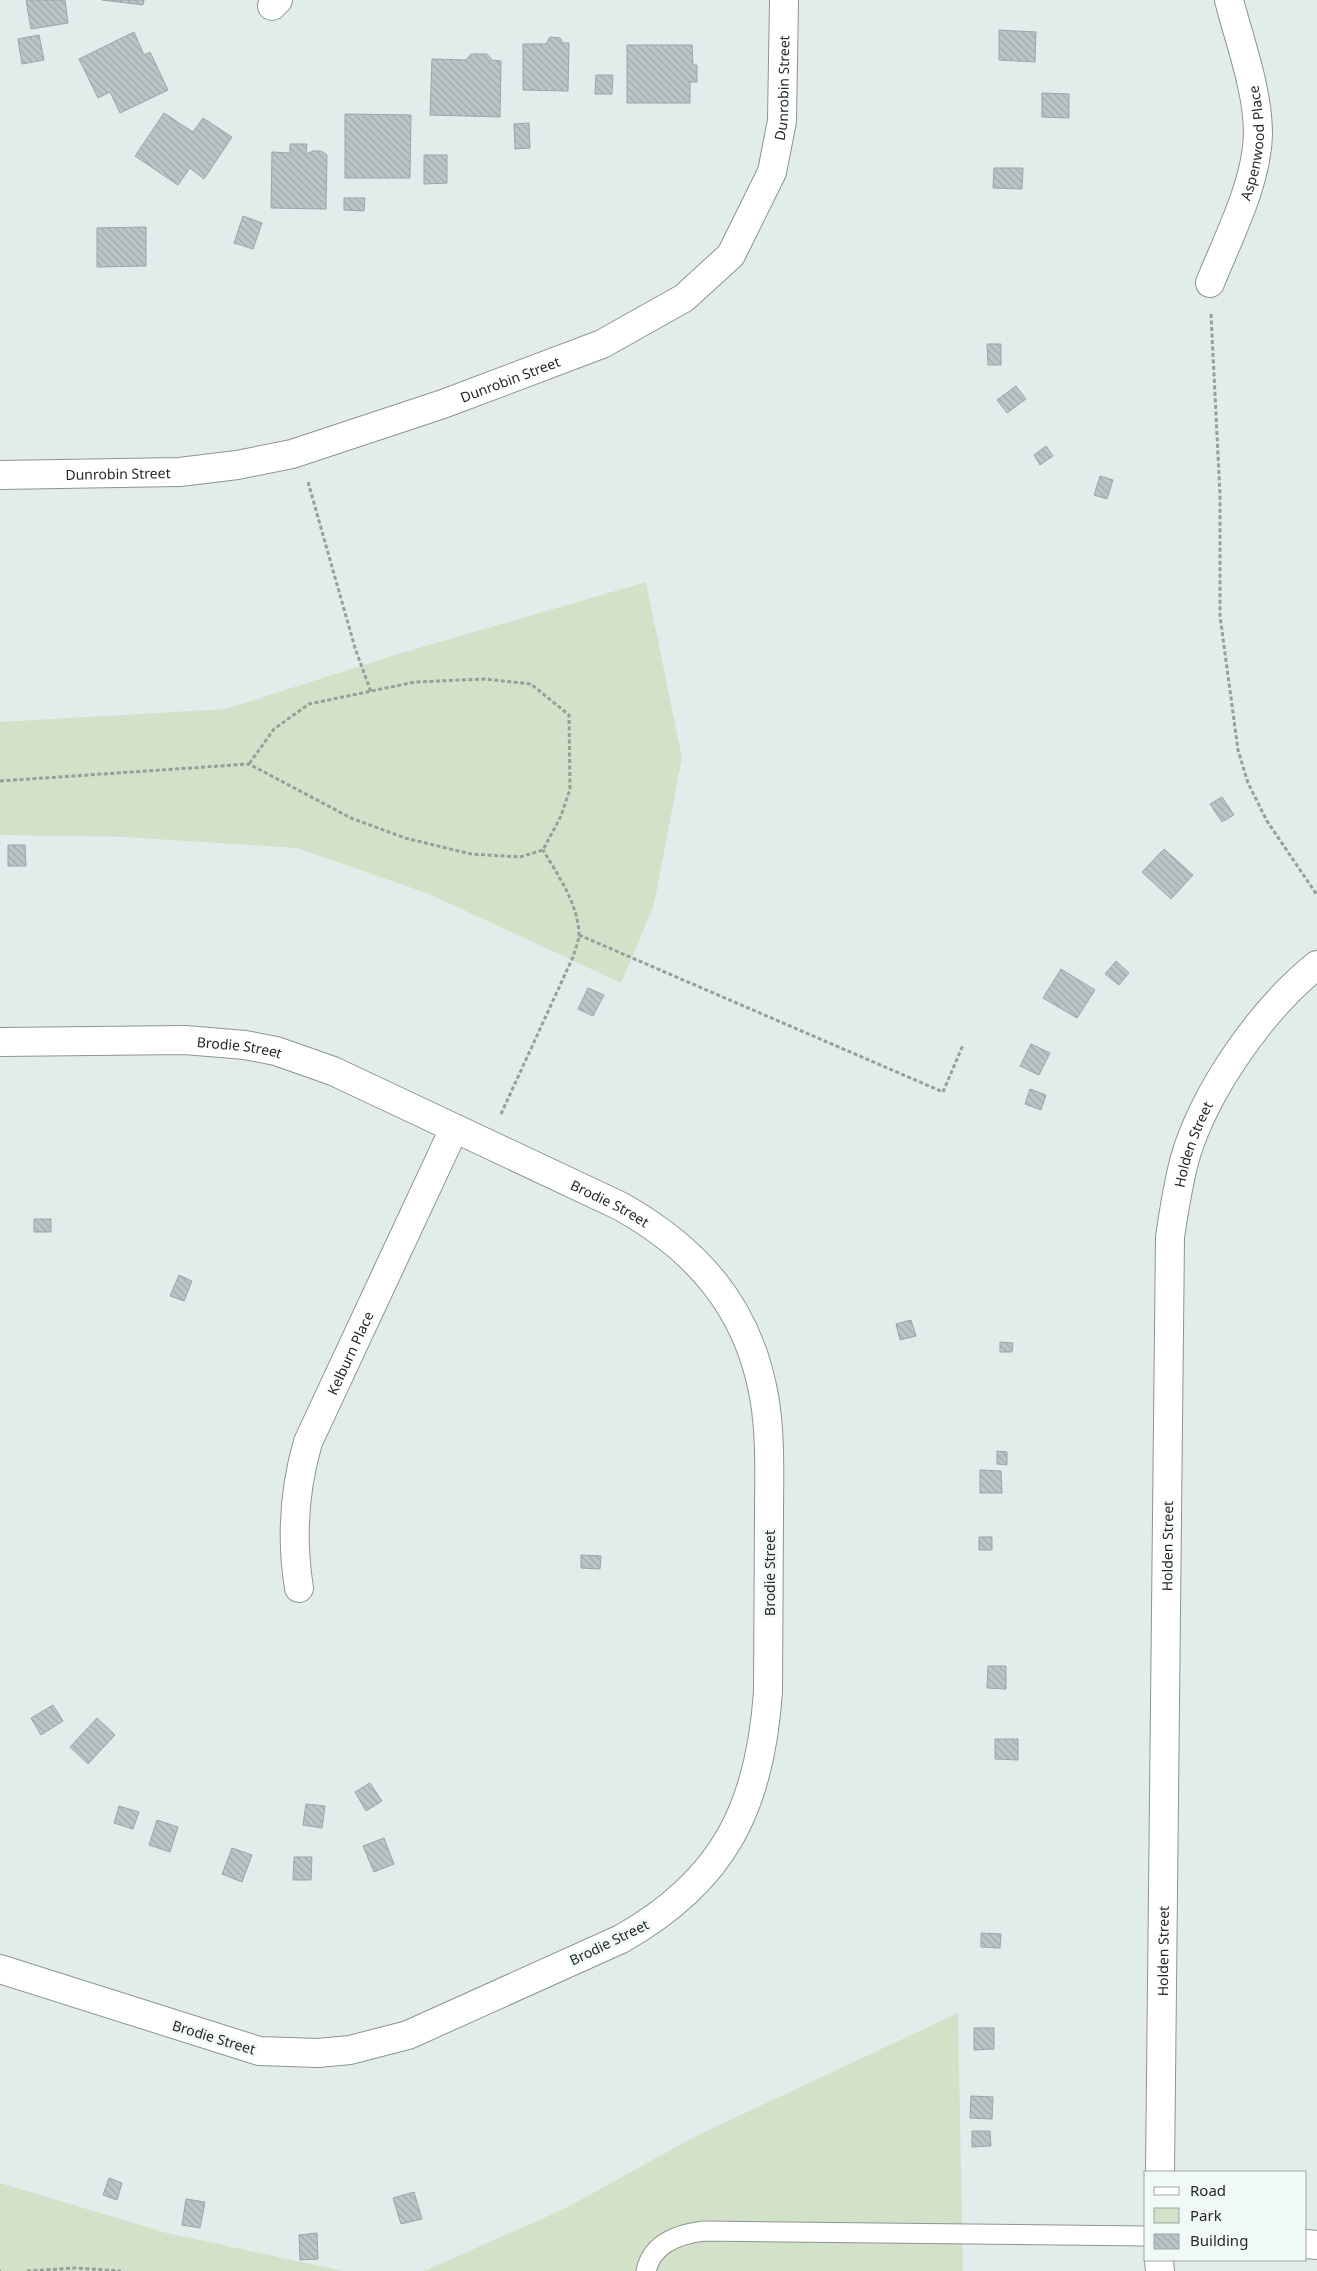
<svg xmlns="http://www.w3.org/2000/svg" width="1317" height="2271" font-family="'Noto Sans',sans-serif">
	<style>
		.green { fill: #d4e1c9 }
		.building { fill: url(#building-back-hatch); stroke: #9da5a7 }
		.lines { fill: none; stroke-linecap: round; stroke-linejoin: round }
		.service-casing { stroke: #8c9593; stroke-width: 21 }
		.minor-casing { stroke: #8c9593; stroke-width: 30 }
		.path { stroke: #979e9d; stroke-width: 3; stroke-dasharray: 4 2.5; stroke-linecap: butt }
		.service { stroke: #fff; stroke-width: 19 }
		.minor { stroke: #fff; stroke-width: 28 }
		.labels { text-anchor: middle; dominant-baseline: central; stroke-width: 5; stroke-linejoin: round; paint-order: stroke }
		.street-label { font-size: 14px; fill: #252928; stroke: #f0f9f7 }
	</style>
	<defs>
		<pattern id="building-back-hatch" width="6" height="6" patternUnits="userSpaceOnUse" patternTransform="scale(1.25)"><rect width="6" height="6" fill="#bbc4c6"/><path d="M-1 5l2 2M0 0l6 6M5-1l2 2" fill="none" stroke="#a1a8aa"/></pattern>
	</defs>
	<rect width="100%" height="100%" fill="#e2ecea"/>
	<path class="green" d="M646,582l36,176 -28,147 -33,78 -192,-89 -132,-46 -172,-11 -125,-2v-113l226,-13 169,-54z
		M958,2013l5,258h-539l140,-62 132,-73z
		M0,2183l167,50 176,38h-343z"/>
	<path class="building" d="M26,0h39l3,23 -37,6z
		M102,0h42l-1,5z
		M999,30l37,2 -1,30 -36,-2z
		M134,32l10,23 6,-3 18,38 -48,23 -10,-21 -12,6 -19,-39z
		M39,35l5,25 -22,4 -4,-25z
		M550,37l10,1 3,5h6l-1,48 -45,-1v-46h23z
		M627,45h65l1,20h4v17h-7v21h-63z
		M471,54h16l5,6 9,1 -1,56 -70,-2 2,-56 34,1z
		M596,75h17l-1,19h-17z
		M1042,93l27,1v24l-27,-1z
		M164,113l29,19 10,-14 29,19 -28,42 -14,-11 -12,17 -43,-29z
		M345,114l66,1 -1,63h-65z
		M529,123l1,25 -15,1 -1,-25z
		M290,144h17l-1,10 7,-3h8l6,4 -1,54 -55,-1 1,-56 18,1z
		M424,155h23v28l-23,1z
		M994,168h29l-1,21 -29,-1z
		M344,198h21l-1,13 -20,-1z
		M243,216l19,7 -9,26 -19,-6z
		M146,227v39l-49,1v-39z
		M987,344h14v21h-13z
		M1016,386l10,13 -19,14 -10,-13z
		M1046,446l7,10 -13,9 -6,-10z
		M1100,476l13,4 -6,19 -13,-4z
		M1222,797l12,18 -12,7 -12,-18z
		M8,845h17l1,21h-18z
		M1164,849l29,26 -22,24 -29,-27z
		M1116,961l13,12 -10,12 -14,-11z
		M1061,969l34,21 -18,28 -34,-20z
		M588,988l16,7 -11,21 -15,-7z
		M1031,1044l19,9 -11,22 -19,-9z
		M1030,1089l16,6 -5,15 -16,-6z
		M34,1219h17v13h-17z
		M179,1275l13,6 -8,20 -14,-5z
		M911,1320l5,16 -16,4 -4,-16z
		M1000,1342l13,1 -1,9h-12z
		M997,1451l10,1v13l-10,-1z
		M980,1470l21,1 1,22h-22z
		M979,1537h13v13h-13z
		M581,1555l20,1 -1,13 -19,-1z
		M988,1666h18v23l-19,-1z
		M53,1705l10,16 -22,14 -10,-17z
		M97,1718l18,17 -27,29 -18,-17z
		M995,1739h23v21l-23,-1z
		M370,1783l12,18 -16,10 -11,-19z
		M306,1804l19,2 -3,22 -19,-3z
		M119,1806l20,6 -6,17 -19,-6z
		M157,1820l21,7 -8,25 -21,-7z
		M384,1838l10,26 -20,8 -11,-26z
		M232,1848l20,7 -10,27 -20,-8z
		M294,1857h18l-1,23h-18z
		M981,1933l20,1 -1,14 -19,-1z
		M974,2028h20v21l-20,1z
		M971,2096l22,1 -1,22 -22,-1z
		M972,2131h18l1,15 -19,1z
		M109,2178l13,5 -5,17 -14,-5z
		M414,2192l8,27 -21,5 -8,-26z
		M186,2199l19,3 -5,26 -18,-3z
		M317,2233l1,26 -18,1 -1,-25z"/>
	<g class="lines">
		<defs>
			<path id="service" d="M646,2271c6,-28 33,-37 58,-40l442,5"/>
			<g id="minor">
				<path d="M272,6l6,-6"/>
				<path id="s1" d="M1210,283c18,-45 47,-100 48,-149 0,-44 -18,-91 -29,-134"/>
				<path id="s2" d="M0,475l180,-3 57,-7 55,-11 151,-50 159,-60 82,-46 47,-43 41,-83 10,-51 2,-121"/>
				<path id="s3" d="M0,1042l185,-2 60,5 31,6 57,20 287,135c77,43 128,101 144,190 7,39 5,81 5,121 0,58 -1,117 -1,175 -8,115 -44,189 -147,247l-213,96 -58,15 -32,3 -59,-2 -259,-82"/>
				<path id="s4" d="M299,1588c-8,-50 -5,-98 9,-146l146,-313"/>
				<path id="s5" d="M1160,2172l10,-935c4,-27 8,-53 15,-79 20,-68 77,-149 132,-193"/>
				<path d="M1306,2244l11,1"/>
				<path d="M1159,2260l1,11"/>
			</g>
		</defs>
		<use href="#service" class="service-casing"/>
		<use href="#minor" class="minor-casing"/>
		<path class="path" d="M1211,314l9,181v121l18,134 10,33 19,38 50,74
			M308,482l47,166 16,44
			M0,781l249,-17 102,54 54,20 66,16 49,3 23,-7 18,-34 9,-27 -1,-74 -38,-31 -46,-5 -70,3 -106,22 -35,25 -25,35
			M579,935l364,157 20,-47
			M501,1114l72,-157c2,-7 6,-16 6,-23 -1,-30 -21,-59 -36,-84
			M0,2271h1
			M27,2271l48,-3 46,3"/>
		<use href="#service" class="service"/>
		<use href="#minor" class="minor"/>
	</g>
	<g class="labels">
		<g class="street-label">
			<text stroke="none"><textPath href="#s2" startOffset="958">Dunrobin Street</textPath></text>
			<text stroke="none"><textPath href="#s1" startOffset="148">Aspenwood Place</textPath></text>
			<text stroke="none"><textPath href="#s2" startOffset="524">Dunrobin Street</textPath></text>
			<text stroke="none"><textPath href="#s2" startOffset="118">Dunrobin Street</textPath></text>
			<text stroke="none"><textPath href="#s3" startOffset="240">Brodie Street</textPath></text>
			<text stroke="none"><textPath href="#s5" startOffset="1031">Holden Street</textPath></text>
			<text stroke="none"><textPath href="#s3" startOffset="644">Brodie Street</textPath></text>
			<text stroke="none"><textPath href="#s4" startOffset="246">Kelburn Place</textPath></text>
			<text stroke="none"><textPath href="#s5" startOffset="626">Holden Street</textPath></text>
			<text transform="translate(769 1573) rotate(-90)">Brodie Street</text>
			<text transform="translate(609 1942) rotate(-26)">Brodie Street</text>
			<text stroke="none"><textPath href="#s5" startOffset="221">Holden Street</textPath></text>
			<text transform="translate(214 2037) rotate(17)">Brodie Street</text>
		</g>
	</g>
	<rect x="1144" y="2171" width="162" height="90" fill="#f0f9f7" stroke="#9fa6a4"/>
	<rect x="1154" y="2187" width="25" height="8" fill="#ffffff" stroke="#9fa6a4"/>
	<text x="1190" y="2196" font-size="15" fill="#252928">Road</text>
	<rect x="1154" y="2208" width="25" height="15" fill="#d4e1c9" stroke="#9fa6a4"/>
	<text x="1190" y="2221" font-size="15" fill="#252928">Park</text>
	<rect x="1154" y="2234" width="25" height="15" fill="url(#building-back-hatch)" stroke="#9fa6a4"/>
	<text x="1190" y="2246" font-size="15" fill="#252928">Building</text>
</svg>
